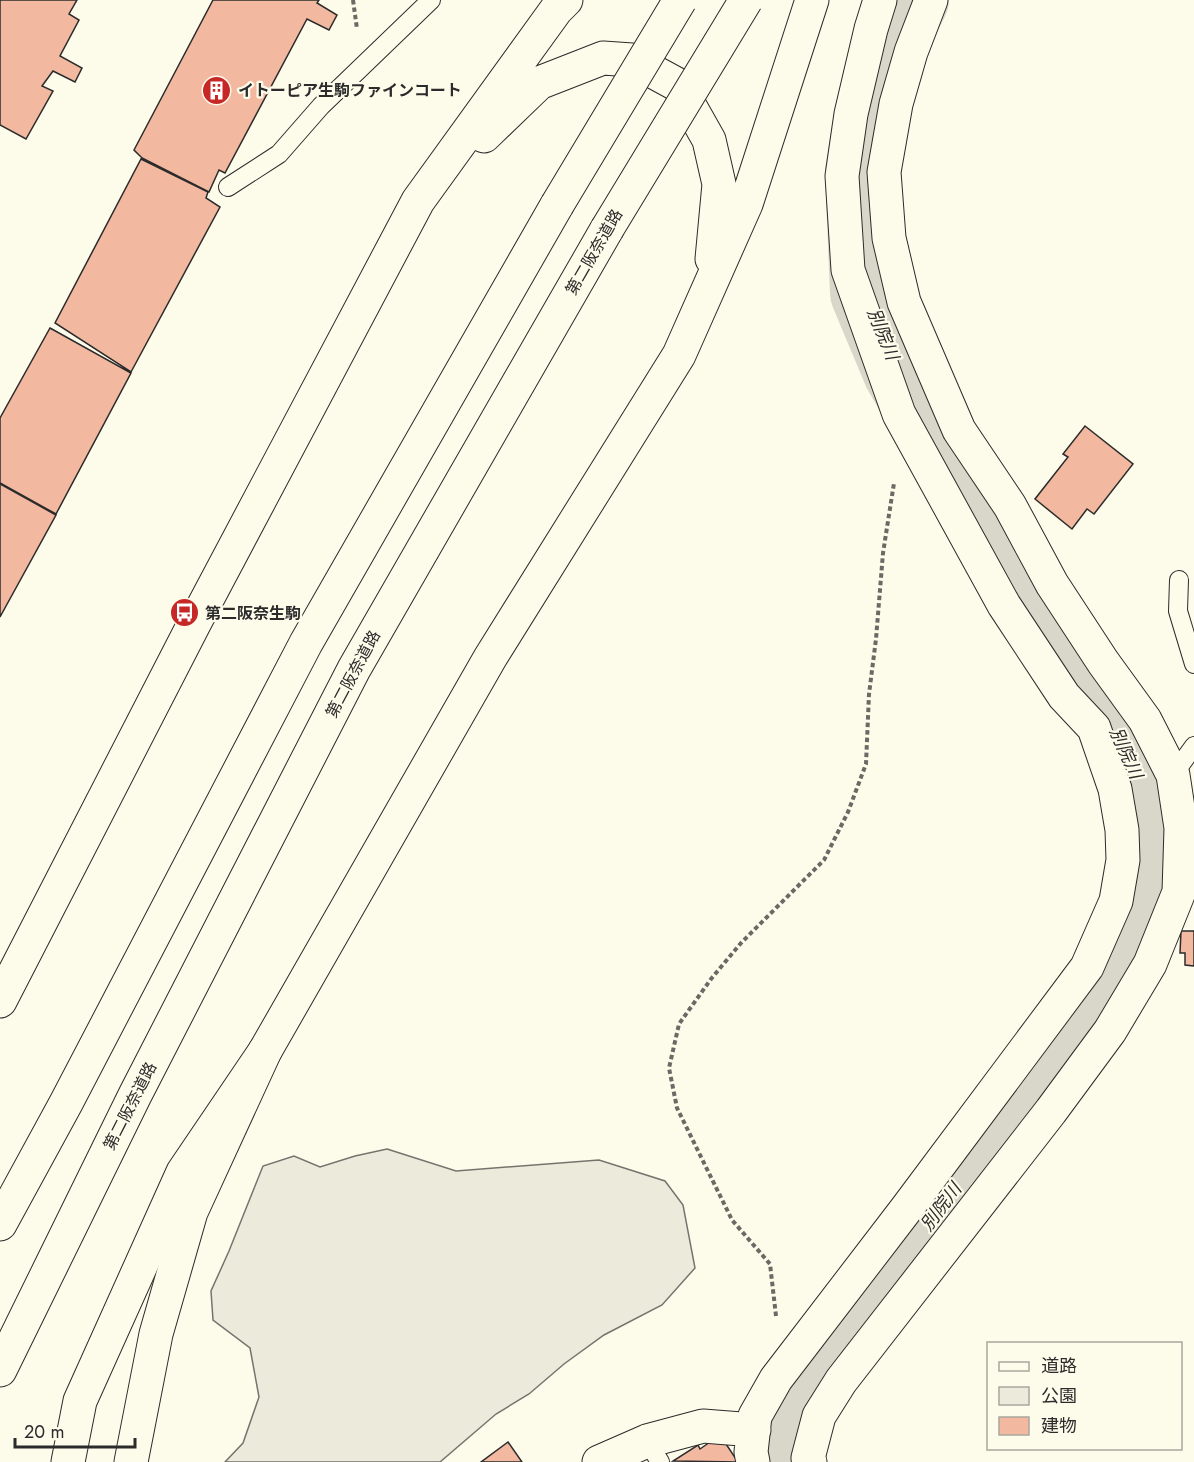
<svg xmlns="http://www.w3.org/2000/svg" width="1194" height="1462" font-family="Jost,'Noto Sans JP',sans-serif">
	<style>
		.green { fill: #ecebdb; stroke: #74746e; stroke-width: 1.5 }
		.lines { fill: none; stroke-linecap: round; stroke-linejoin: round }
		.river { stroke: #d8d7c9; stroke-width: 72 }
		.building { fill: #f2b8a0; stroke: #2b2b2b; stroke-width: 1.5 }
		.service-casing { stroke: #2b2b2b; stroke-width: 20 }
		.minor-casing { stroke: #2b2b2b; stroke-width: 35 }
		.tertiary-casing { stroke: #2b2b2b; stroke-width: 35 }
		.motorway-casing { stroke: #2b2b2b; stroke-width: 35 }
		.path { stroke: #6a6964; stroke-width: 4; stroke-dasharray: 4.5 3; stroke-linecap: butt }
		.service { stroke: #fdfbea; stroke-width: 18 }
		.minor { stroke: #fdfbea; stroke-width: 33 }
		.tertiary { stroke: #fdfbea; stroke-width: 33 }
		.motorway { stroke: #fdfbea; stroke-width: 33 }
		.motorway-bridge-casing { stroke: #2b2b2b; stroke-width: 35; stroke-linecap: butt }
		.motorway-bridge { stroke: #fdfbea; stroke-width: 33 }
		.labels { text-anchor: middle; dominant-baseline: central; stroke-width: 4.5; stroke-linejoin: round; paint-order: stroke }
		.poi-label { font-size: 16px; font-weight: bold; fill: #2b2b2b; stroke: #fdfbea; text-anchor: start }
		.street-label { font-size: 16px; fill: #2b2b2b; stroke: #fdfbea }
		.water-label { font-size: 18px; font-style: italic; fill: #2b2b2b; stroke: #fdfbea }
	</style>
	<rect width="100%" height="100%" fill="#fdfbea"/>
	<path class="green" d="M387,1149l69,22 143,-11 66,21 18,24 12,63 -33,37 -58,30 -40,29 -35,30 -33,20 -56,48h-215l18,-19 16,-46 -9,-49 -37,-28 -2,-29 18,-40 34,-85 31,-10 26,11 35,-11z"/>
	<g class="lines">
		<path class="river" d="M779,1462l-2,-38 79,-109 223,-290 53,-92 16,-43 6,-45 -15,-65 -27,-58 -34,-56 -52,-69 -46,-78 -35,-67 -46,-80 -33,-79 -5,-121 9,-56 18,-68 25,-48"/>
	</g>
	<path class="building" d="M0,0h77l-8,14 10,6 -19,36 22,12 -7,14 -22,-11 -11,15 11,5 -27,48 -26,-14z
		M213,0h106l-2,3 20,12 -8,15 -22,-11 -82,154 -6,-3 -10,22 -67,-34 -8,-8z
		M141,159l67,33 -2,6 14,9 -89,165 -76,-49z
		M50,328l81,45 -75,141 -56,-31v-65z
		M1085,426l48,38 -39,50 -7,-5 -15,20 -37,-30 33,-42 -5,-3z
		M0,484l56,31 -56,102z
		M1181,931h13v35l-9,-1v-12h-5z
		M720,1435l18,27 -65,-1 25,-16 2,4z
		M508,1442l14,20h-41z"/>
	<g class="lines">
		<defs>
			<path id="service" d="M228,187l51,-33 42,-48 110,-106
				M1179,580l-1,31 16,53
				M1173,775l21,-29
				M647,1441l13,21"/>
			<path id="minor" d="M599,1462l48,-21 56,-15 51,4
				M753,1462l-2,-10 4,-36 21,-37 131,-171 180,-241 29,-66 7,-41 -1,-30 -7,-41 -21,-61 -30,-32 -60,-91 -105,-191 -51,-144 -6,-94 9,-62 20,-85 9,-29
				M810,1462l-2,-4 11,-42 22,-35 210,-270 59,-80 40,-67 29,-72 2,-64 -8,-53 -28,-55 -42,-58 -51,-78 -42,-78 -51,-76 -55,-128 -15,-64 -5,-66 12,-68 15,-52 20,-52"/>
			<path id="tertiary" d="M484,136l55,-53 64,-25 29,2 46,25 31,55 10,44 -7,75
				M0,1001l195,-379 223,-421 138,-191 10,-10
				M131,1462l25,-128 35,-122 74,-161 225,-393 189,-303 67,-151 66,-204"/>
			<path id="motorway" d="M0,1224l66,-121 240,-460 251,-438
				M0,1370l135,-275 219,-426 253,-440
				M68,1462l12,-61 103,-229 82,-121"/>
		</defs>
		<use href="#service" class="service-casing"/>
		<use href="#minor" class="minor-casing"/>
		<use href="#tertiary" class="tertiary-casing"/>
		<use href="#motorway" class="motorway-casing"/>
		<path class="path" d="M353,0l4,29
			M776,1316l-6,-52 -38,-44 -55,-112 -8,-40 10,-44 32,-45 30,-36 83,-83 24,-48 18,-48 3,-70 7,-55 7,-86 11,-70"/>
		<use href="#service" class="service"/>
		<use href="#minor" class="minor"/>
		<use href="#tertiary" class="tertiary"/>
		<use href="#motorway" class="motorway"/>
		<defs>
			<path id="motorway-bridge" d="M557,205l123,-205
				M607,229l139,-229"/>
		</defs>
		<use href="#motorway-bridge" class="motorway-bridge-casing"/>
		<use href="#motorway-bridge" class="motorway-bridge"/>
	</g>
	<defs>
		<symbol id="building-disc" viewBox="-11 -11 22 22"><circle r="9.5" fill="#c62828" stroke="#fdfbea"/><path d="M-4-6H4V6H1V3H-1V6H-4ZM-2.5-4.3h1.7v1.8h-1.7ZM.8-4.3h1.7v1.8H.8ZM-2.5-1h1.7V.8h-1.7ZM.8-1h1.7V.8H.8Z" fill="#fff"/></symbol>
		<symbol id="bus-disc" viewBox="-11 -11 22 22"><circle r="9.5" fill="#c62828" stroke="#fdfbea"/><path d="M-5-6H5V4H4V6H2V4H-2V6H-4V4H-5ZM-3.5-4V0h7V-4ZM-3.5 1.2v1.5H-2V1.2ZM2 1.2v1.5H3.5V1.2Z" fill="#fff"/></symbol>
	</defs>
	<g fill-rule="evenodd">
		<use href="#building-disc" x="200" y="74" width="33" height="33"/>
		<use href="#bus-disc" x="168" y="596" width="33" height="33"/>
	</g>
	<g class="labels">
		<g class="poi-label">
			<text x="238" y="90">イトーピア生駒ファインコート</text>
			<text x="205" y="613">第二阪奈生駒</text>
		</g>
		<g class="street-label">
			<text transform="translate(594 252) rotate(-60)">第二阪奈道路</text>
			<text transform="translate(353 674) rotate(-62)">第二阪奈道路</text>
			<text transform="translate(130 1106) rotate(-63)">第二阪奈道路</text>
		</g>
		<g class="water-label">
			<text transform="translate(883 334) rotate(68)">別院川</text>
			<text transform="translate(1126 753) rotate(66)">別院川</text>
			<text transform="translate(941 1207) rotate(-53)">別院川</text>
		</g>
	</g>
	<rect x="987" y="1342" width="195" height="108" fill="#fdfbea" stroke="#a9a89e" stroke-width="1.5"/>
	<rect x="999" y="1362" width="30" height="9" fill="#fdfbea" stroke="#a9a89e" stroke-width="1.5"/>
	<text x="1041" y="1372" font-size="18" fill="#2b2b2b">道路</text>
	<rect x="999" y="1387" width="30" height="18" fill="#ecebdb" stroke="#a9a89e" stroke-width="1.5"/>
	<text x="1041" y="1402" font-size="18" fill="#2b2b2b">公園</text>
	<rect x="999" y="1417" width="30" height="18" fill="#f2b8a0" stroke="#a9a89e" stroke-width="1.5"/>
	<text x="1041" y="1432" font-size="18" fill="#2b2b2b">建物</text>
	<path d="M15 1438v9h120v-9" fill="none" stroke="#2b2b2b" stroke-width="3"/>
	<text x="24" y="1438" font-size="18" fill="#2b2b2b" stroke="#fdfbea" stroke-width="4.5" paint-order="stroke">20 m</text>
</svg>
